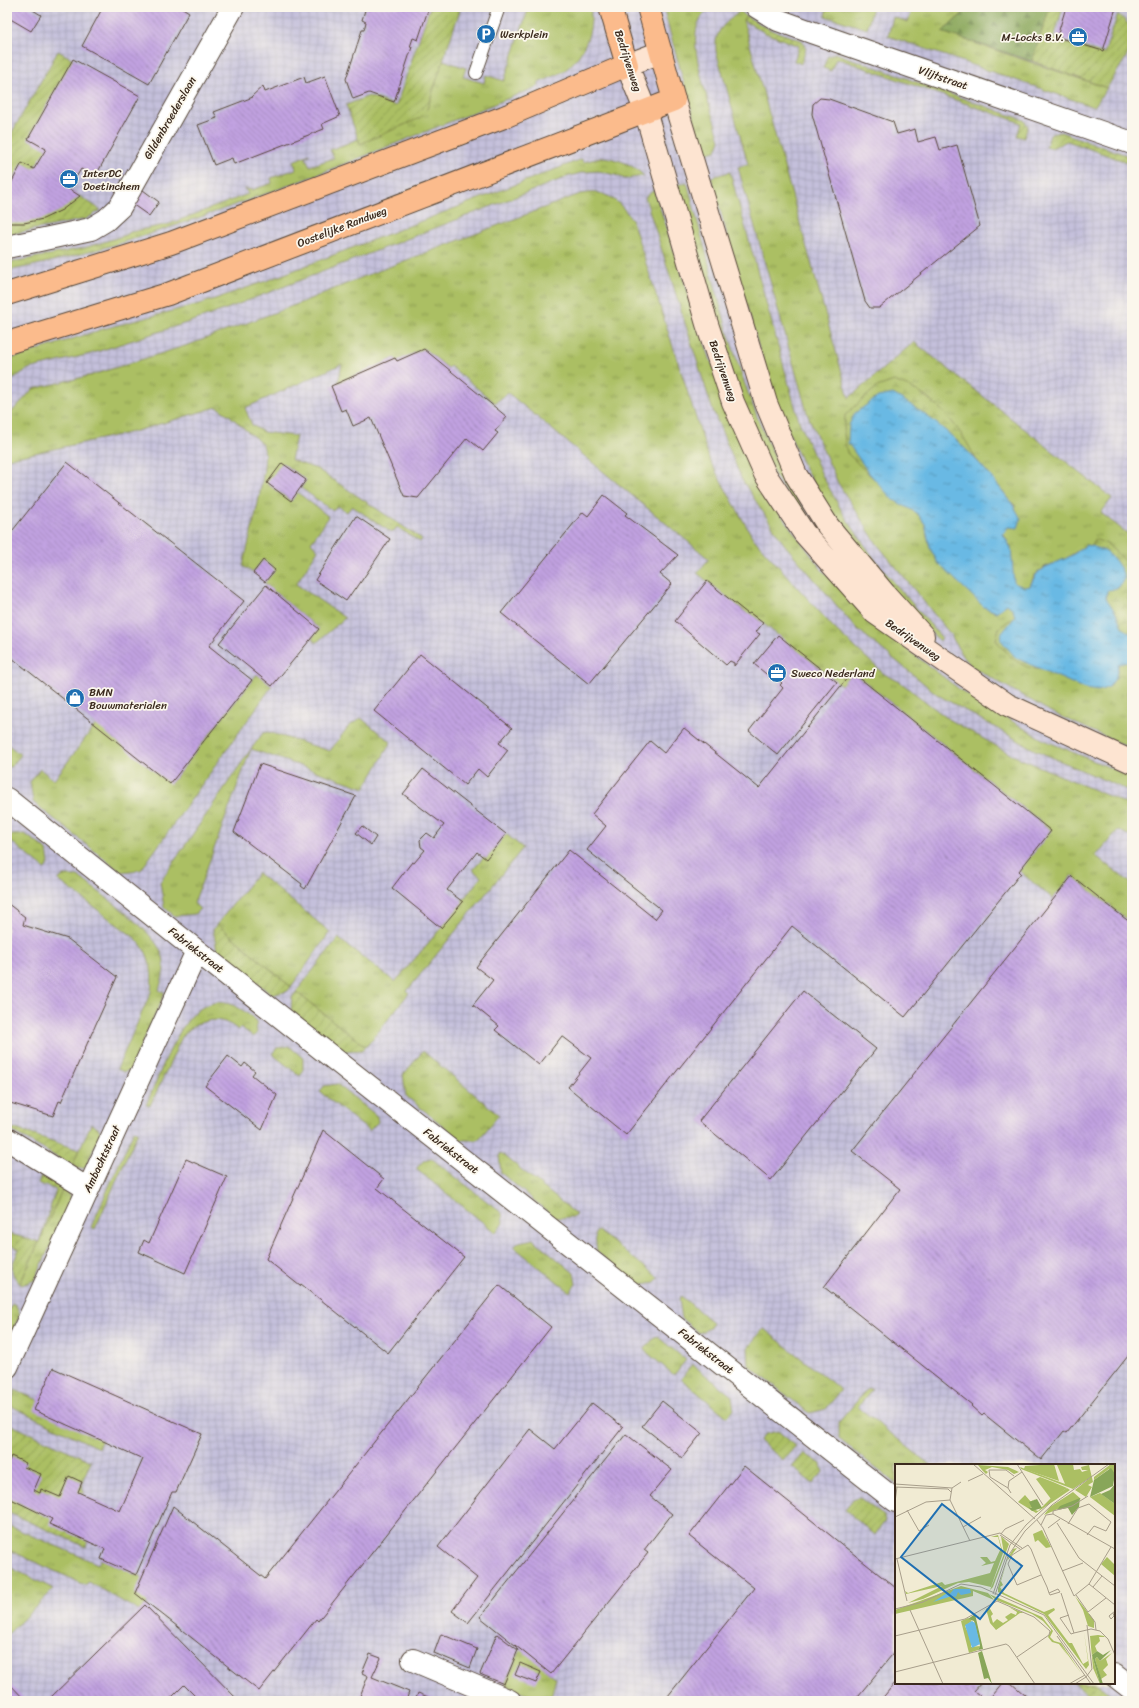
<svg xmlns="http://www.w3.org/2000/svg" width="1139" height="1708" font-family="Sriracha,sans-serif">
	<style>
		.industrial { fill: url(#industrial-grid); fill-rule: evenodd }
		.grass { fill: url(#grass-tufts); stroke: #737440; fill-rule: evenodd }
		.forest { fill: url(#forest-firs); stroke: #62683c }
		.wetland { fill: url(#wetland-marsh); stroke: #737440 }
		.garden { fill: url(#garden-furrows); stroke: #737440 }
		.water { fill: url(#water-ripples); stroke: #527281 }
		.building { fill: url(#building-back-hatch) }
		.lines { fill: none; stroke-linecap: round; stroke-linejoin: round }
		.lane-casing { stroke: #564739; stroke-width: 14 }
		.street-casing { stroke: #564739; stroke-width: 24 }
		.secondary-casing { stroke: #564739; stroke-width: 24 }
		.primary-casing { stroke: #564739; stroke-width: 24 }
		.lane { stroke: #fff; stroke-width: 12 }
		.street { stroke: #fff; stroke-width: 22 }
		.secondary { stroke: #fde4d1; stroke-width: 22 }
		.primary { stroke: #fbbb8c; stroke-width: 22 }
		.labels { text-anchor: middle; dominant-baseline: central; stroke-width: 3.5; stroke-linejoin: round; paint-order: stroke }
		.poi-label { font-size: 11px; fill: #3b2a1e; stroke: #fbf7ec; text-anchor: start }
		.street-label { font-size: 11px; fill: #3b2a1e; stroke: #fbf7ec }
		.inset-road { fill: none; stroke: #a89e8b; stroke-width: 1 }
		.view { fill: #1f6fb2; fill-opacity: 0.15; stroke: #1f6fb2; stroke-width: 2 }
		.inset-edge { fill: none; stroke: #3b2a1e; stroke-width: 2 }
	</style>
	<defs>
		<pattern id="industrial-grid" width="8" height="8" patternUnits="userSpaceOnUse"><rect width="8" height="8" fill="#c4c0db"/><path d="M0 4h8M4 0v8" fill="none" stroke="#a9a5bc"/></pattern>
		<pattern id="grass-tufts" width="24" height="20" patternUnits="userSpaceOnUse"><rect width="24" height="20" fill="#abbf63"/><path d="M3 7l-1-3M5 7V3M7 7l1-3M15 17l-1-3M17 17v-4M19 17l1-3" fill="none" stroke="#8c9b51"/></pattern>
		<pattern id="forest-firs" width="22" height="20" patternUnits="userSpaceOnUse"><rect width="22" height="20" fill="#88a659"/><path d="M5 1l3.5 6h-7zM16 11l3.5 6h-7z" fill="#708749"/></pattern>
		<pattern id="wetland-marsh" width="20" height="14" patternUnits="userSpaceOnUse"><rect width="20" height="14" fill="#abbf63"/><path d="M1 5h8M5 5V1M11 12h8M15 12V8" fill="none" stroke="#8c9b51"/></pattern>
		<pattern id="garden-furrows" width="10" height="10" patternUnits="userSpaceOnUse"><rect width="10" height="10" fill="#abbf63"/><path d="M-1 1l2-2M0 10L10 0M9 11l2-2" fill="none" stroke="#8c9b51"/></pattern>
		<pattern id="water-ripples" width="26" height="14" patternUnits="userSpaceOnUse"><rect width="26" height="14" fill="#69b9e4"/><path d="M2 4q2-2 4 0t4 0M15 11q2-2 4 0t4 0" fill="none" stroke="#5897b8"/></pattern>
		<pattern id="building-back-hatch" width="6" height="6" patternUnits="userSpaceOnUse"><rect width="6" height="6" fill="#c1a2e1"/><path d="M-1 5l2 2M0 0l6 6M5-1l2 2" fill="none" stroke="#9e84b6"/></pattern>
	</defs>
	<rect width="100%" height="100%" fill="#fbf7ec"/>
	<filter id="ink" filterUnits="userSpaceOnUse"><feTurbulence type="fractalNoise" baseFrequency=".025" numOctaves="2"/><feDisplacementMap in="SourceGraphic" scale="8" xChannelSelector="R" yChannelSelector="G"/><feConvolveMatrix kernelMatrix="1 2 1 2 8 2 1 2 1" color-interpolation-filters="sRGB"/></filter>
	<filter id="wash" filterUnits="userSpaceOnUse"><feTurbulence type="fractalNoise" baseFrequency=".012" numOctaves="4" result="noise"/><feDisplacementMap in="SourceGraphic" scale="16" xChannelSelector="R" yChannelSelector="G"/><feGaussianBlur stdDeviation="0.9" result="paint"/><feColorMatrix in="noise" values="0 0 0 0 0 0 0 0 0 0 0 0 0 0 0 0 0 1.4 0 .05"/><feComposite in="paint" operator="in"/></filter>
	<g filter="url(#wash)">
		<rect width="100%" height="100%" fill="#f1ebd3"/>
		<path class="industrial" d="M7,7h1125v1694h-1125zM896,1465h218v218h-218z"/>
		<path class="grass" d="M529,7h61c5,23 -7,50 -26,64 -8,5 -17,8 -26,12l1,3c-77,31 -154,62 -231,92 -99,37 -197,73 -301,93v-8l77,-15 42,-13 4,-3 39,-8 79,-30 -3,-5 7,1 20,-7 -1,-5 25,-9 -3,-8 17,-7 -5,3 5,9 24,-8 -4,-8 28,-11 2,4 66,-31 17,-52 23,8 -3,9 21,6 2,-8 18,6z
			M663,7h48c-6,5 -12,12 -14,20 -7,29 15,83 23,113l-4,11 -11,3 -2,-2z
			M827,7h46l-6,22 -42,-13z
			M913,7h57l-28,25 165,56 -13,19 -206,-71 5,-19 15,5z
			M740,11l6,5 -3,4 106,378 65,-56 198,156 -11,15 31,24v149l-5,6 1,9 4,4v44l-81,-37 -80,-46 -11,-14 -9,-17 -74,-91 -39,-61 -30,-67 -70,-249 10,-3 -32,-113c-2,-22 9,-27 24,-40zM948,432l27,26 40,48 3,21h-10l-5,6 8,15 -4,56 -11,8 -12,-5 -54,-59 -5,-24 -8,-11 -11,-7 -37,-33zM1086,545l16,3 17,113 -3,16 -7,10 -50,-11 -26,-11 -14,-52 15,-37 10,-9 20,-7z
			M604,157c16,3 29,7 40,19l-19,3 -10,-4 -17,-4 -14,1 -17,5 -359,139 -118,38 -62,15 -14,9 -7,8v-26l96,-31 100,-26 63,-22 316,-122 1,3z
			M730,172l69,249 23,54 22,40 31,45 67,78 -2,3 -43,-40 -74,-98 -22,-43 -21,-48 -22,-67 -47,-168z
			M687,182c30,108 53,221 111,318 20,32 48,61 72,89l-64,-67 -32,-48 -32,-63 -66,-226z
			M654,190l56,169 60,141 52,70 60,60 81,62 81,48 88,37v15l-97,-42 -97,-55 -82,-67 -72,-84 -42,-64 -30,-72 -67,-211z
			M596,192c19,5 25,12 36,28l78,241 43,77 82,91 49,45 16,8 47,36 65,37 120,51v31l-14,-7 -22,26 36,28v40l-60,-48 -19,23 -34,-28 32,-41 -199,-158 -10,13 -5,-3 -87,-69 -2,1 -51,-41 12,-14 -201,-166 -13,10 -45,-37 -2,2 -24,-19 -27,12 -2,-3 -57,25 4,-19 -97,44 7,17 11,7 33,4 -5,24 26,9 105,70 -2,3 -23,-15 -5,6 -40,-27 -5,6 -10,-6 -4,5 -32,-23 5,-8 -24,-17 -14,21 23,17 6,-9 32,25 -18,25 7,8 -22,34 49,34 -29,25 -4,-5 7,-9 -53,-44 -1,-3 9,-12 -11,-10 -10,13 -10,-7c5,-23 28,-104 20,-121l-33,-29 -13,-9 -84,25 -126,27v-42l26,-28 59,-14 99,-31 109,-41 65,-27 215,-82z
			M257,674l15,12 -131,184 -20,2 -88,-70 -3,-20 10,-13 14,11 42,-56 75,59z
			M361,718l30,24 -26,46 -114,-39 -57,154 6,6 -5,5 -21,2 -10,-9 -4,-25 91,-133 12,-16 5,-1 62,19 18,-24z
			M7,744l14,11 -10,12h-4z
			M25,834l22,16 2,13 -4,6 -37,-30 3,-4z
			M506,834l17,14 -116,143 2,2 -43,54 -70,-55 42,-54 57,44 46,-54 40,-51 -8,-7 11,-13 2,2z
			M258,873l72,59 -39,55 -74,-63z
			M63,876h15c22,18 78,54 85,81 3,11 -1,22 -4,33l6,3 -35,77 -6,2 -7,-3 34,-77c2,-20 0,-39 -16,-54l-77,-58z
			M218,1002c16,1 25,8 38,18l1,14 -4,3 -12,-10 -3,3c-18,-16 -39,-11 -55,5l-33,71 -4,-1c12,-26 32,-86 57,-98 4,-3 10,-4 15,-5z
			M289,1046l14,12v14l-3,4 -28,-22 5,-6z
			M423,1051l76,64 -21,25h-17l-55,-44 -3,-21z
			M337,1084l40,32 1,6 -9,9 -49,-39 4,-6z
			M91,1124l7,4 3,5 -16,35 -8,1 -5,-3z
			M134,1130l4,2 -43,97 -4,-2z
			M501,1153l75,61 -2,3 -19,1 -54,-45 -2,-17z
			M431,1158l71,55 1,10 -7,10 -80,-64 8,-9z
			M64,1186l3,3 4,11 -36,80 -13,5 -2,-1z
			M597,1230l62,48 -4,4 -18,3 -40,-33 -2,-19z
			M533,1239l41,34 2,11 -6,8 -56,-45 5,-5z
			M681,1296l31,26 -2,6 -11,5 -17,-14 -3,-20z
			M12,1303l4,2 4,10 -13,27v-27z
			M763,1328l78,62 -15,19 -17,4 -60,-47 -1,-18z
			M658,1337l28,23 -12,15 -30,-25 10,-12z
			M692,1364l40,32 2,14 -7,7 -46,-38z
			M868,1388l4,2 -14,17 72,58h-34v19l-57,-45v-17z
			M15,1390l23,10 64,40 -4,8 -87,-42 -1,-1z
			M7,1525l91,39 3,-5 41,18 6,26 -9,8 -50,-29 -4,3 -78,-36z
			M7,1566l47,23 -46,45 -1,-1z
			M521,1649l35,29 -6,23 -46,-15z"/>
		<path class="forest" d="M970,7h80l-18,54 -90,-29z"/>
		<path class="wetland" d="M894,381c8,3 16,6 23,10 25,15 46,41 58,67l-11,-8 -90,29 -27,-26 -3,-19 1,-19 32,-28z
			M1094,539l13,5 23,21 2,21 -4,12 3,18 -1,21 -5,17 -37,-79 19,-14 -15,-15z
			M1019,613l25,57c-23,-1 -35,-13 -48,-30l3,-12z"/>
		<path class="garden" d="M430,7h31l-35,105 -6,6 -60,26 -14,-39 23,-9 27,10z
			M1050,7h13l-9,31 50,16 14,-40 14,13v21l-25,40 -75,-27z
			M746,16l25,14 31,10 4,9 -5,15 -7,-3 5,-15 -34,-13 -22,-13z
			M58,51l15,8 -4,130 32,21 -15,9 -79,16v-94z
			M835,53l189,67 4,6 -4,12 -7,-2 4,-13 -185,-65 -5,13 -8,-3 4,-11z
			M1058,131l74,26v7l-65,-23 -15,7 -6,-1 4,-12z
			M217,924l74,63 -3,4 -16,4 -55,-44 -4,-22z
			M296,992l70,55 -3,3 -21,1 -51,-41 1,-13z
			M13,1128l66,22 -7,16 -60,-35z
			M41,1176l23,10 -44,98c-13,-14 -7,-19 -1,-35l-12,-5v-11l32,9 17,-52 -18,-7z
			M7,1423l84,38 -9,21 7,59 -3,6 -79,-35z
			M778,1431l18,15 -13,14 -24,-19 6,-7z
			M804,1453l17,11 2,8 -10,12 -21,-17z
			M860,1498l24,18 1,5 -10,14 -30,-25 9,-11z
			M1074,1683h22l23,18h-22z"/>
		<path class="water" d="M893,394c39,22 71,50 100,85 10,13 21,25 28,40l-3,9 -10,-1 -5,7 8,14 3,35 10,4 6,-1c8,-19 15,-18 32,-26 9,-3 17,-10 24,-15 22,4 29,12 39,32l-6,10 -12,4 -1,7 10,15 6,14 10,8v28l-4,-1 -10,2 -2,13 -7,10 -11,4 -13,-2 -69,-31 -16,-19 2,-6 13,-16 -2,-8 -6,-5 -11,8 -12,-5 -46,-44 -8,-15 -5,-24 -8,-11 -25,-14 -23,-26 -21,-30 1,-18 6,-12 23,-16z"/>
		<g id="blocks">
			<path class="building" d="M7,7h21l13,8 -10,16 -24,-14z
				M103,7h78l8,5 -40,72 -67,-38z
				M366,7h63l-11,33 -5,-2 -3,9h2l-18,55 -25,-9 -16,6 -7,-20 16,-49h2l2,-8 -4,-2z
				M1066,7h53l-4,4 -12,40 -46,-14z
				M73,59l67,37 -45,81 -14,-8 -12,20 11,7 -5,4 -13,10 -19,9 -19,4h-17v-32l15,-28 12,6 12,-20 -18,-10z
				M325,76l15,40 -18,8 2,5 -90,35 -2,-6 -18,7 -16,-40 19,-7 -3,-6 39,-15 -1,-1 11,-10 2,6 39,-15 2,6z
				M820,98l9,1 64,23 4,12 18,-5 3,13 18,-5 4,13 17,-5 23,81 -101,82h-9l-5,-7 -53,-187 1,-10z
				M143,190l16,12 -10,14 -17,-12z
				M424,349l83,68 -12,14 3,2 -15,18 -16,-13 -49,60 -14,-2 -33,-78 -18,8 -7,-17 -5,2 -10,-25 64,-28 2,3z
				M67,462l177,139 -35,45 43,34 -82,104 -163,-130v-120l2,1z
				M282,463l24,17 -15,21 -24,-18z
				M604,495l23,18 -2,2 53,40 -18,19 12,10 -83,100 -88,-71 82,-101 5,4z
				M356,516l34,23 -34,50 -1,-1 -9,13 -31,-21z
				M263,560l12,10 -10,12 -12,-9z
				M707,581l41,33 2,-1 13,10 -7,9 4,2 -26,32v-3l-4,-2 -4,4 -51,-44z
				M266,585l53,44 -47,57 -53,-43z
				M778,635l59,47 -59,73 -29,-24 34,-43 -3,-3 2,-2 -9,-7 -2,2 -17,-14z
				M420,654l92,74 -13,15 9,7 -21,27 -9,-8 -13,16 -91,-74z
				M852,672l199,159 -32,40 2,2 -116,144 -113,-91 -166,209 -58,-48 23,-29 -29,-22 -23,29 -44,-35 4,-4 -26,-21 20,-25 -17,-13 93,-117 86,69 7,-9 -75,-60 19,-24 -14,-12 58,-73 14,12 20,-25 75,60z
				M260,764l96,32 -51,93 -4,-3 1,-2 -68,-52z
				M423,769l83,65 -20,25 -9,-7 -30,38 16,12 -22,26 -49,-40 20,-26 2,1 11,-13 -4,-3 -1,-7 7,-7 7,5 10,-13 -41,-31z
				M362,826l14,11 -5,8 -15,-12z
				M1072,876l60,48v427l-65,82 -3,-2 -23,29 -57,-46 -2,2 -11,-10 1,-1 -148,-118 76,-98 -48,-38z
				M7,903l18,14 -2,8 45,14 49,38 -56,125 -2,-1 -6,15 -46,-14z
				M803,991l73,58 -105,131 -72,-59z
				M228,1056l14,11 3,-4 10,8 -3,4 25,20 -15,35 -57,-44z
				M323,1130l61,49 -7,9 87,69 -76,96 -87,-69 -1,2 -34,-27z
				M186,1159l41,18 -42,96 -46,-21 5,-12 5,3z
				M499,1285l52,42 -233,294 -2,-2 -57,72 -124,-98 38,-87 92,73z
				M53,1368l149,66 -26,58h-4l-36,83 -35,-16 4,-10 -56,-25 3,-5 -45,-22v-31l4,-10 15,7 -2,4 17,7 -7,16 6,3 1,-4 19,8 9,-21 13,6 -4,10 42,19 23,-52 -109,-49z
				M662,1401l40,32 -20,25 -40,-32z
				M592,1403l31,24 -155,196 -16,-12 25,-33 -39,-31 92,-118 25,20z
				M626,1434l46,36 -22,26 22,18 -28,36 4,3 -97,121 -71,-57z
				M744,1466l152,122v62l-42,51h-190l90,-113 -65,-52z
				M145,1605l94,96h-39l-16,-16 -16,16h-121z
				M441,1634l36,15 -7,19 -36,-15z
				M497,1634l21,16 -14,34 -24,-10z
				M370,1654l11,4 -9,19 37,15 -3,9h-48l10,-25 -6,-3z
				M520,1663l21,9 -5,11 -21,-8z
				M7,1681l18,19 2,1h-20z
				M895,1683h86l-7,8 12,10h-106z
				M1003,1683h8l21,18h-44z
				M418,1693l20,8h-23z"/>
		</g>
	</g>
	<g filter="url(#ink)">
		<use href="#blocks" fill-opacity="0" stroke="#564739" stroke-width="1"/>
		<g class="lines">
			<defs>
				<path id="lane" d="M476,73l23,-66"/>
				<path id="street" d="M757,7l21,13 33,12 321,111
					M7,247l84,-18 15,-9 14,-13 113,-200
					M7,799l190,152 699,550
					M7,1139l81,50
					M7,1367l190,-416
					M413,1660l97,41
					M1114,1675l18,14"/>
				<path id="secondary" d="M661,52l-34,13 18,45 62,214 26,78 32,72 39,59 71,80 133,92 124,57
					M674,100l92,303 30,72 32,51 57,68 38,42"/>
				<path id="primary" d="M7,294l164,-51 333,-126 123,-52 -17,-58
					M7,343l161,-49 506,-194 -26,-93"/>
			</defs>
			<use href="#lane" class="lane-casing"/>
			<use href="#street" class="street-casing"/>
			<use href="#secondary" class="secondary-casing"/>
			<use href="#primary" class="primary-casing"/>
			<use href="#lane" class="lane"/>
			<use href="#street" class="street"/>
			<use href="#secondary" class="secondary"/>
			<use href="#primary" class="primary"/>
		</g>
	</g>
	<defs>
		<symbol id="parking-disc" viewBox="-11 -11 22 22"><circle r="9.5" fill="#1f6fb2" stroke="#fbf7ec"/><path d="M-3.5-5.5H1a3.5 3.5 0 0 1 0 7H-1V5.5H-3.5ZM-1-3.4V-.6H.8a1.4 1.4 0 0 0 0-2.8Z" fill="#fff"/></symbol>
		<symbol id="office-disc" viewBox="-11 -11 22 22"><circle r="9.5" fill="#1f6fb2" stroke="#fbf7ec"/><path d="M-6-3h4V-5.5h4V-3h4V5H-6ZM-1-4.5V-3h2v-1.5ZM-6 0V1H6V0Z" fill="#fff"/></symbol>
		<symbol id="shop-disc" viewBox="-11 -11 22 22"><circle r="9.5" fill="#1f6fb2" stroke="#fbf7ec"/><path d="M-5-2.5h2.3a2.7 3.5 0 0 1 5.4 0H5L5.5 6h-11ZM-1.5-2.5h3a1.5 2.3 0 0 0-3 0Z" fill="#fff"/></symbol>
	</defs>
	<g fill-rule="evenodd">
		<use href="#parking-disc" x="475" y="23" width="22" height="22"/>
		<use href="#office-disc" x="1067" y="26" width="22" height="22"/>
		<use href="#office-disc" x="58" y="168" width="22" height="22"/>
		<use href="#office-disc" x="766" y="662" width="22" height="22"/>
		<use href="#shop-disc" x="64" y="687" width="22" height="22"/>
	</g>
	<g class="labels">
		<g class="poi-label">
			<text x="500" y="34">Werkplein</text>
			<text x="1064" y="37" text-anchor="end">M-Locks B.V.</text>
			<text x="83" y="173">InterDC<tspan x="83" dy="13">Doetinchem</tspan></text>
			<text x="791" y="673">Sweco Nederland</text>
			<text x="89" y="692">BMN<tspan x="89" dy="13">Bouwmaterialen</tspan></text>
		</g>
		<g class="street-label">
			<text transform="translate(628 61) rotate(72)">Bedrijvenweg</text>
			<text transform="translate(943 78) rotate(19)">Vlijtstraat</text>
			<text transform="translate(170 118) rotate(-60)">Gildenbroederslaan</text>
			<text transform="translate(342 227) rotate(-21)">Oostelijke Randweg</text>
			<text transform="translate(723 371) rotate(71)">Bedrijvenweg</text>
			<text transform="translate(913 640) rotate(35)">Bedrijvenweg</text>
			<text transform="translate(196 950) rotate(38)">Fabriekstraat</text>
			<text transform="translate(451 1151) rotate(38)">Fabriekstraat</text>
			<text transform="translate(102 1159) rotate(-65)">Ambachtstraat</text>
			<text transform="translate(706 1351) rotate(38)">Fabriekstraat</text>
		</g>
	</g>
	<g transform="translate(895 1464)">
		<rect width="220" height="220" fill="#f1ebd3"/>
		<path d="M178,0l1,6 6,-1 2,3 6,-2h-6l-1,-3 8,-2 4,17 -5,3 4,2 -6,10 -11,-7 16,-13 -18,12 -52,-20 -1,-2 45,17 -8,-19zM216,0h4v11l-6,-6 -15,11v-3zM82,1l5,5 -4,-5 30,2 11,5 -5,2 -6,-4 -16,-3 -7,3 3,2 -2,2zM172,24l3,2 -34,23 -18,-11 7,-7 6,7 6,-4 -7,4 3,6 -5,-1 10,4 13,-13zM178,28l8,7 -37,16 6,-8zM205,29l15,11v12l-25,-19zM147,66l5,11 -2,-6 6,12 -5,1 -8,-8 -3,2 -2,-8zM103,71l5,18 -12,34 -22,-5 -11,1 -35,16 -15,4 34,-17 -36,8 -1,-3 3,2 34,-11 3,3 45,-12 4,-10 -13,3 5,-3 -6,-6h7l4,5 4,-1 6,-13 -3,-11h-7zM106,72l8,8 -16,43 -3,3 14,-36zM122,84l-10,13 -6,20 2,4 -3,2 4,6 40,19 10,-4 1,2 -7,5 21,28h3l11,21 5,-3 -4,-29 5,33 -3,4 -42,-55 -46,-22v-4l10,-30 5,-9zM66,122l27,7 6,7 -21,-9v5l-78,18v-4zM94,130l53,23 11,14 -3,6 4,4 7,2 20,30 -21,-29 8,12 -9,-12 -7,-2 -4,-5 3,-7 -8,-9 -11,-7 -36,-14zM180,132l19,24v8l-6,-2 -5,-16zM94,143l4,7 -2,2 2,7 4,-4 6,4 5,-3 -3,-3 6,-4 5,2 1,-3 -8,-5 15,6h-4l-24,17 -6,-7 -4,-14 -9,5zM73,154l4,3 -7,5 6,13v8l9,-1 -2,4 -9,3 -8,-32zM203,171l6,1 4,5 -3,-4h-6l1,4 -5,5 2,5 -5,4 8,29 -7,-16 -3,-32zM217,189l-6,6 2,6 -5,5 4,5 -6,4 -6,-20 2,-2 3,4z" fill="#abbf63"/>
		<path d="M216,4l4,6 -2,12 -23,11 4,-17zM220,20v20l-14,-10 9,-4zM185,34l-1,9 -7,8 -4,-7 -11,2 3,-4zM142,35l5,9 -10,3 -4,-4 4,1 -3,-6zM80,150l8,35 -5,1 2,-4 -6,-25 -6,-2zM216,186l-11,11 -3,-4 -2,2 8,25h-3l-8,-29 5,-4 6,4zM87,187l10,33 -4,-6 -4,1 -6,-26z" fill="#88a659"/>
		<path d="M159,0l5,17 -35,-12 1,-3zM145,13l13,5 14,6 -16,11 -15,-20z" fill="#abbf63"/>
		<path d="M212,93l8,8v11l-14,-12z" fill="#abbf63"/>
		<path d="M59,125h16l1,4 -10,2 -3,-3 -2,5 -4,-1 -19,6 14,-9 2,2zM77,157l3,2 5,21 -8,4 -7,-23z" fill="#69b9e4"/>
		<path class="inset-road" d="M78,0l62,55M122,0l26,41M73,17l15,-7M66,18l-9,6 -2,12 20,41M0,20l57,4M0,23l53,2 3,3M113,24l-18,-11 -1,-7h17l8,6M116,29l-3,-5 1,-7 13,-9M0,38l2,-15M12,46l12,21 10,-6M158,50v-3l19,-5 16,-10M0,53l31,-15 24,-2M142,56l6,8 31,68 15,-12 22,-37M162,59l22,35 36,28M173,60l10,-16 11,-4 22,18 -5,9 -12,-5 -7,9M146,61l5,-10 7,-1 62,35M68,63l18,-10M153,64l12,-9M106,70l4,-5 19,-9M105,71l20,14M0,95l105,-26 22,15M2,95l10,42M167,107l21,-8M146,111l-24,10 -9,-21 4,-9 16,-10 3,4 10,25 6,13 2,6 1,2 10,-3 -2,-3 -9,4M194,120l26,21M198,123l9,-11M166,129l13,40 17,-4 9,2 8,8 7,16M98,130l17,-49 16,-20 24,-22M100,131l13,-39 17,-25 27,-26 57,-41M181,131l12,17 18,-14M0,145l28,-7 38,-18 20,3 63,28 50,69M15,146l33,74M218,149l1,3 -3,3 -2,-3 6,-5M194,150l6,8 1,8M174,151l-9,3 11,16 3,-1M0,172l70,-17 32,-18 37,16 16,14 -1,4 -32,22M162,172l34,48M0,208l111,-28 3,2 26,38M174,220l16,-9M180,220l11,-7 6,-8 -5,-44"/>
		<path class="view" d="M47,40l80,62 -42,53 -79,-62z"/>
		<rect width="220" height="220" class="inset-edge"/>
	</g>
	<rect width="1139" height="1708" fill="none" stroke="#fbf7ec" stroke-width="24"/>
</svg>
